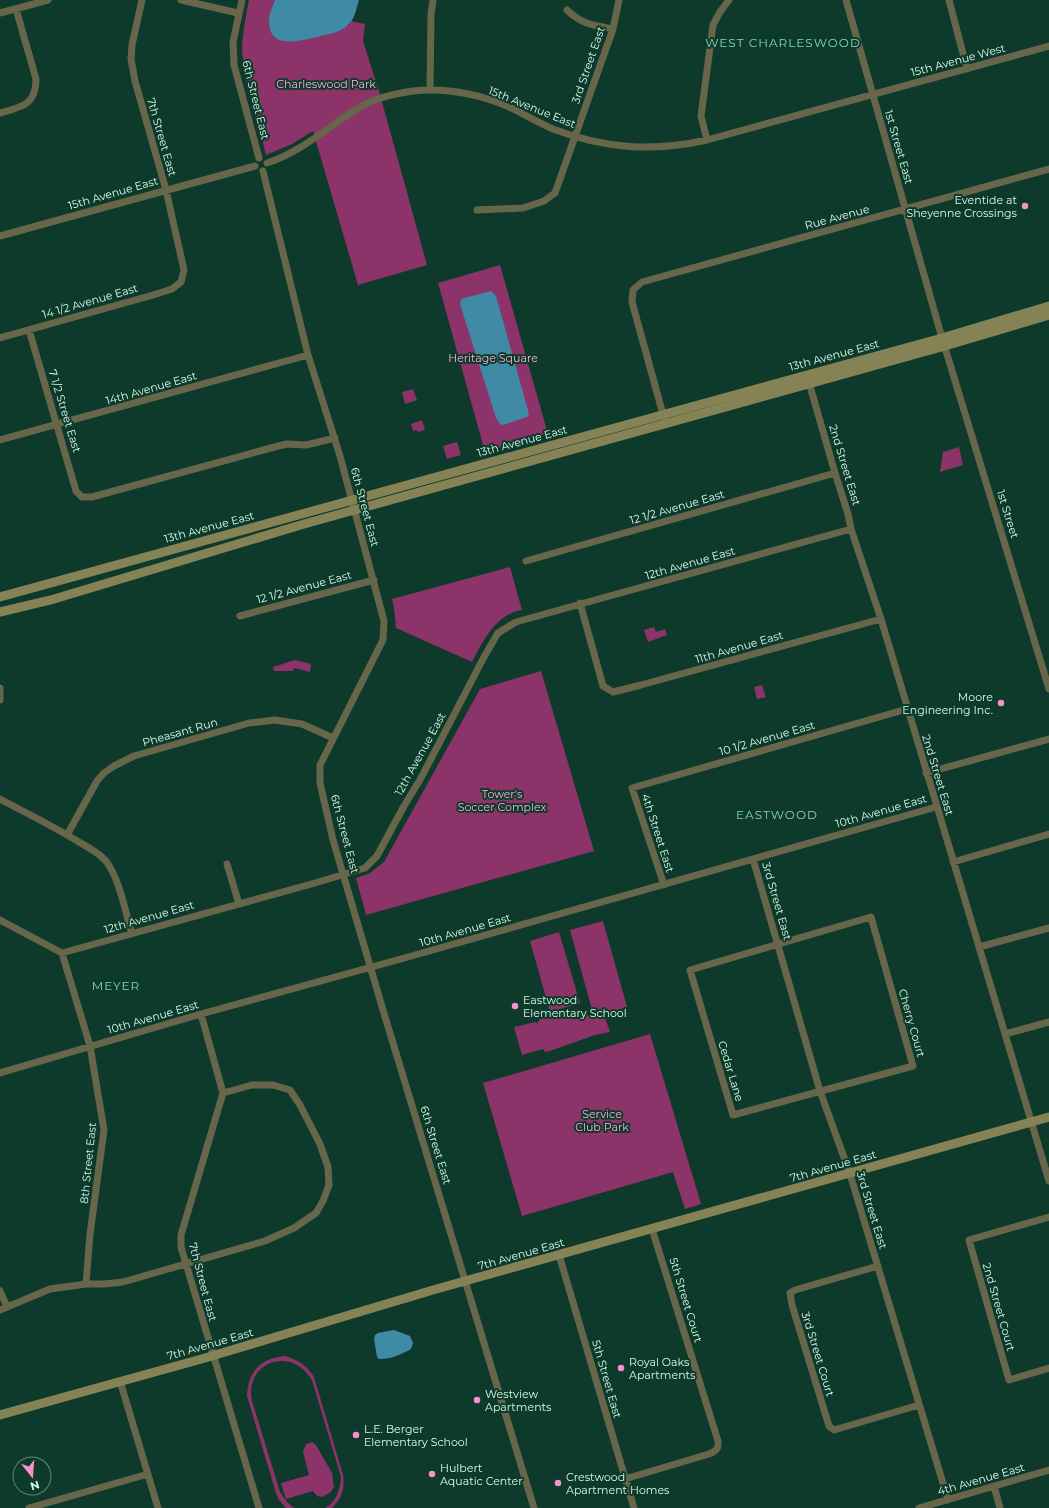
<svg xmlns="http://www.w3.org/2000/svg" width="1049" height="1508" font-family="Montserrat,sans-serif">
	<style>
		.green { fill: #8c336a }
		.water { fill: #3e8aa7 }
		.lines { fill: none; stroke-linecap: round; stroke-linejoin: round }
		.street { stroke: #67664a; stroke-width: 7 }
		.secondary { stroke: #858356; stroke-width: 9 }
		.poi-dot { fill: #f890cb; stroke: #0e3a2b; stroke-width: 1.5 }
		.labels { text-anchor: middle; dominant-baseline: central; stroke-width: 4; stroke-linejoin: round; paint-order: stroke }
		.street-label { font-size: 11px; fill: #d4fbe9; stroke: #0e3a2b }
		.park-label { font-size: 11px; fill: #fdafda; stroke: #0e3a2b }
		.poi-label { font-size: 11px; fill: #d4fbe9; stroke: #0e3a2b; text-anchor: start }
		.neighbourhood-label { font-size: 12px; letter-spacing: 1px; fill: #86d6b5; stroke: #0e3a2b }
	</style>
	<rect width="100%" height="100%" fill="#0e3a2b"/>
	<path class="green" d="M249,0h26l-6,20 80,5 2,-4 14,3 -2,17 16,50 48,174 -69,20 -45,-154 -21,13 -26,11c-8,-32 -24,-77 -24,-109 1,-16 4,-31 7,-46z
		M500,265l48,169 -63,18 -47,-169z
		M413,389l4,11 -12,4 -3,-12z
		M422,420l3,10 -7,2 -1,-2 -4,1 -2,-7z
		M457,442l4,13 -14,4 -4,-13z
		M959,447l4,18 -23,7 3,-20z
		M510,567l12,43c-26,4 -39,31 -50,52l-76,-34 -2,-20 -2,-9z
		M654,627l2,5 9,-3 2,6 -19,7 -4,-12z
		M295,660l16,4 -1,8 -16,-4 -1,3h-19l-1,-4z
		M541,671l53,180 -228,64 -10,-37 14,-5 14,-11 96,-173z
		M762,685l4,12 -9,2 -3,-12z
		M603,921l24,86 -33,10 -24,-87z
		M559,932l21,71 -30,9 -20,-71z
		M577,1009l16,9 11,-3 6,17 -15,3 -45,16 -5,1 -2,-3 -21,6 -8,-28 22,-5 1,2 4,-7z
		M650,1034l51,170 -16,5 -12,-37 -151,44 -39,-133z
		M285,1356c13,4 22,9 29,21l29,98c2,14 -1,23 -11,33h-7c12,-6 15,-19 16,-31l-29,-97c-21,-35 -68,-18 -60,21l28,91 7,10 7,6h-8l-7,-8 -3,-7 -29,-97c1,-24 13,-38 38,-40z
		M312,1442l4,3 16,28 2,14 -3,5 -9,5 -5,-1 -4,-5 -27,8 -5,-16 28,-8 -6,-23 3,-8z"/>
	<path class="water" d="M275,0h84c-3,9 -4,19 -11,25 -8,8 -20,9 -31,12 -18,4 -48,13 -48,-16 0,-7 4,-15 6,-21z
		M491,291l5,5 33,118 -2,3 -24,8 -3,-1 -4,-6 -36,-114 1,-4 3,-2z
		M394,1330l16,6 3,7 -2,6c-11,6 -19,10 -32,10l-2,-2 -3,-18 1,-4 3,-2z"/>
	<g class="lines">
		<path class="street" d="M181,0l57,13
			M242,0l-9,42 1,23 25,93
			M846,0l96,338 107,351
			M949,0l18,69
			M567,10c14,14 26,15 46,19
			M0,13l48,-13
			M430,90l1,-76 2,-14
			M0,113c22,-6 36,-8 36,-34l-20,-70
			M707,140l-6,-24 12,-91 7,-13 9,-12
			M267,163c35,-11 63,-38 93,-56 18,-11 50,-17 70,-17 26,0 53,6 77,16 15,7 30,16 46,23 52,20 100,23 154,11l342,-94
			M263,171l45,184 32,101 44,165 -1,19 -63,125v18l13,57 50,170 151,498
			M477,210l46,-2 21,-7 11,-8 58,-164 6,-29
			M0,236l255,-70
			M29,330l47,161 6,6h10l186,-51 9,-2 19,1 29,-7
			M0,338l153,-43 19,-6 9,-7 3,-12 -18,-80 -31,-109 -4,-22 1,-14 10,-45
			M808,379l27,94 13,41 3,15 30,90 168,562
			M664,418l-32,-116 1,-12 9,-8 407,-113
			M0,440l308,-85
			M526,561l309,-88
			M580,603l23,83 10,6 28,-7 240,-66
			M240,616l134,-36
			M0,688v12
			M926,773l123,-34
			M0,799c26,14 53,27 79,43 9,5 20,11 27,19 14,19 19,50 26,73
			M67,835l30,-54 7,-8 10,-7 20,-10 115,-33 26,-3 27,4 31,14
			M753,859l67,232 30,83 98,326
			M953,862l96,-28
			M227,864l12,40
			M664,885l-32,-97 275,-79
			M871,917l42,149 -180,49 -43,-145z
			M0,920l62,33 253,-70 50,-15 12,-12 27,-50 17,-28 63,-121 14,-24 18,-11 335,-93
			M979,947l70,-19
			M62,953l28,93 14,84 -14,104 -4,50
			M201,1014l22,79 -42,142v12l78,261
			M1005,1034l44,-12
			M0,1073l201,-59 207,-57 528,-150
			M1049,1217l-80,23 40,140 40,-12
			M559,1255l75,253
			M878,1266l-83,24 -5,3 2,12 37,121 5,4 85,-25
			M0,1291l7,16
			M0,1310l50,-21 36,-5h18l19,-2 142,-41 29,-13 22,-15 7,-12 6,-16 -1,-18 -8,-23 -20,-39 -10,-15 -17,-5h-21l-29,8
			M120,1381l38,127
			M625,1479l84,-25c7,-3 10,-5 9,-13l-66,-212
			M994,1486l6,22
			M29,1508l119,-34
			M919,1508l130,-38"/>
		<path class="secondary" d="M0,597l942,-259 107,-32
			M0,612l54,-13 250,-75 641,-178 104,-31
			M0,1415l205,-57 228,-68 616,-173"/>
	</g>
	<g class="poi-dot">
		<circle cx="1025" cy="206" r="4"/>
		<circle cx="1001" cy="703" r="4"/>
		<circle cx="515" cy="1006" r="4"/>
		<circle cx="621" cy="1368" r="4"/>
		<circle cx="477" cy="1400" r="4"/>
		<circle cx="356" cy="1435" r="4"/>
		<circle cx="432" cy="1474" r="4"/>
		<circle cx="558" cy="1483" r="4"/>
	</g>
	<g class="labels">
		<g class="street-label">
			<text transform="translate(958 60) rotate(-15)">15th Avenue West</text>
			<text transform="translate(588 65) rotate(-71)">3rd Street East</text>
			<text transform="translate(256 100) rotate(76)">6th Street East</text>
			<text transform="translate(532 107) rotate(22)">15th Avenue East</text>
			<text transform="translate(162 137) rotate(74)">7th Street East</text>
			<text transform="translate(899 147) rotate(74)">1st Street East</text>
			<text transform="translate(113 193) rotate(-16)">15th Avenue East</text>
			<text transform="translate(837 217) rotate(-15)">Rue Avenue</text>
			<text transform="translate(90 301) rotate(-16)">14 1/2 Avenue East</text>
			<text transform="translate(834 355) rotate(-15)">13th Avenue East</text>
			<text transform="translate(151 388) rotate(-16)">14th Avenue East</text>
			<text transform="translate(65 411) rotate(73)">7 1/2 Street East</text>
			<text transform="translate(522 441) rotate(-15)">13th Avenue East</text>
			<text transform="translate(845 465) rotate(73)">2nd Street East</text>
			<text transform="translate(365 507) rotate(75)">6th Street East</text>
			<text transform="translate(677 507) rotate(-16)">12 1/2 Avenue East</text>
			<text transform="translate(1008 514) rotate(73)">1st Street</text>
			<text transform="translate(209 527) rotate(-15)">13th Avenue East</text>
			<text transform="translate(690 563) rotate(-16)">12th Avenue East</text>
			<text transform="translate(304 587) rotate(-15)">12 1/2 Avenue East</text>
			<text transform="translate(739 647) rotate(-16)">11th Avenue East</text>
			<text transform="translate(180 732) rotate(-16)">Pheasant Run</text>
			<text transform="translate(767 738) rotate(-16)">10 1/2 Avenue East</text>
			<text transform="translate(420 754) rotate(-61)">12th Avenue East</text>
			<text transform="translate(938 775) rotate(73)">2nd Street East</text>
			<text transform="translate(881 811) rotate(-16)">10th Avenue East</text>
			<text transform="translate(658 833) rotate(72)">4th Street East</text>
			<text transform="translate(345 834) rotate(75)">6th Street East</text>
			<text transform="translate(777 901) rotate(74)">3rd Street East</text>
			<text transform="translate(149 917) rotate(-16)">12th Avenue East</text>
			<text transform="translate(465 930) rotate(-16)">10th Avenue East</text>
			<text transform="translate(153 1017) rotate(-16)">10th Avenue East</text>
			<text transform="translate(912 1023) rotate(74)">Cherry Court</text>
			<text transform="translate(731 1071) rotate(73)">Cedar Lane</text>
			<text transform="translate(436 1145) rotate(73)">6th Street East</text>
			<text transform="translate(88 1163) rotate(-84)">8th Street East</text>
			<text transform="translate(833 1166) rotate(-16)">7th Avenue East</text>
			<text transform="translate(872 1210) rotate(73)">3rd Street East</text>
			<text transform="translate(521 1254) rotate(-16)">7th Avenue East</text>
			<text transform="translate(203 1282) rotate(75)">7th Street East</text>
			<text transform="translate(686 1300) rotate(73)">5th Street Court</text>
			<text transform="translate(999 1307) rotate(74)">2nd Street Court</text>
			<text transform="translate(210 1344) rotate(-16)">7th Avenue East</text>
			<text transform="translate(818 1354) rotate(73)">3rd Street Court</text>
			<text transform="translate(607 1379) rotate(74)">5th Street East</text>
			<text transform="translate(981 1479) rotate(-16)">4th Avenue East</text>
		</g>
		<g class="park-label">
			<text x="326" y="84">Charleswood Park</text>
			<text x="493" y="358">Heritage Square</text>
			<text x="502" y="794">Tower's<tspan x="502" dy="13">Soccer Complex</tspan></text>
			<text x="602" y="1114">Service<tspan x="602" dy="13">Club Park</tspan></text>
		</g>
		<g class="poi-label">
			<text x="1017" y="200" text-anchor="end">Eventide at<tspan x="1017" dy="13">Sheyenne Crossings</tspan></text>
			<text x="993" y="697" text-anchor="end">Moore<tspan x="993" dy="13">Engineering Inc.</tspan></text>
			<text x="523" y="1000">Eastwood<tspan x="523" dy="13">Elementary School</tspan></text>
			<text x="629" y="1362">Royal Oaks<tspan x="629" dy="13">Apartments</tspan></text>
			<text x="485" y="1394">Westview<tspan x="485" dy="13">Apartments</tspan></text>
			<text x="364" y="1429">L.E. Berger<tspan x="364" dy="13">Elementary School</tspan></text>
			<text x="440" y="1468">Hulbert<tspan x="440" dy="13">Aquatic Center</tspan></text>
			<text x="566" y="1477">Crestwood<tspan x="566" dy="13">Apartment Homes</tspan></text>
		</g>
		<g class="neighbourhood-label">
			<text x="783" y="42">WEST CHARLESWOOD</text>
			<text x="777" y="814">EASTWOOD</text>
			<text x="116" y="985">MEYER</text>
		</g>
	</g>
	<g transform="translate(32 1476) rotate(163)"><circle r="19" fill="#0e3a2b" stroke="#5d8777"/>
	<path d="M0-3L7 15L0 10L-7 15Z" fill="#f890cb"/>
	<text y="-6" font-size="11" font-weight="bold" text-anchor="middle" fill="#d4fbe9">N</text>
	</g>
</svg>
